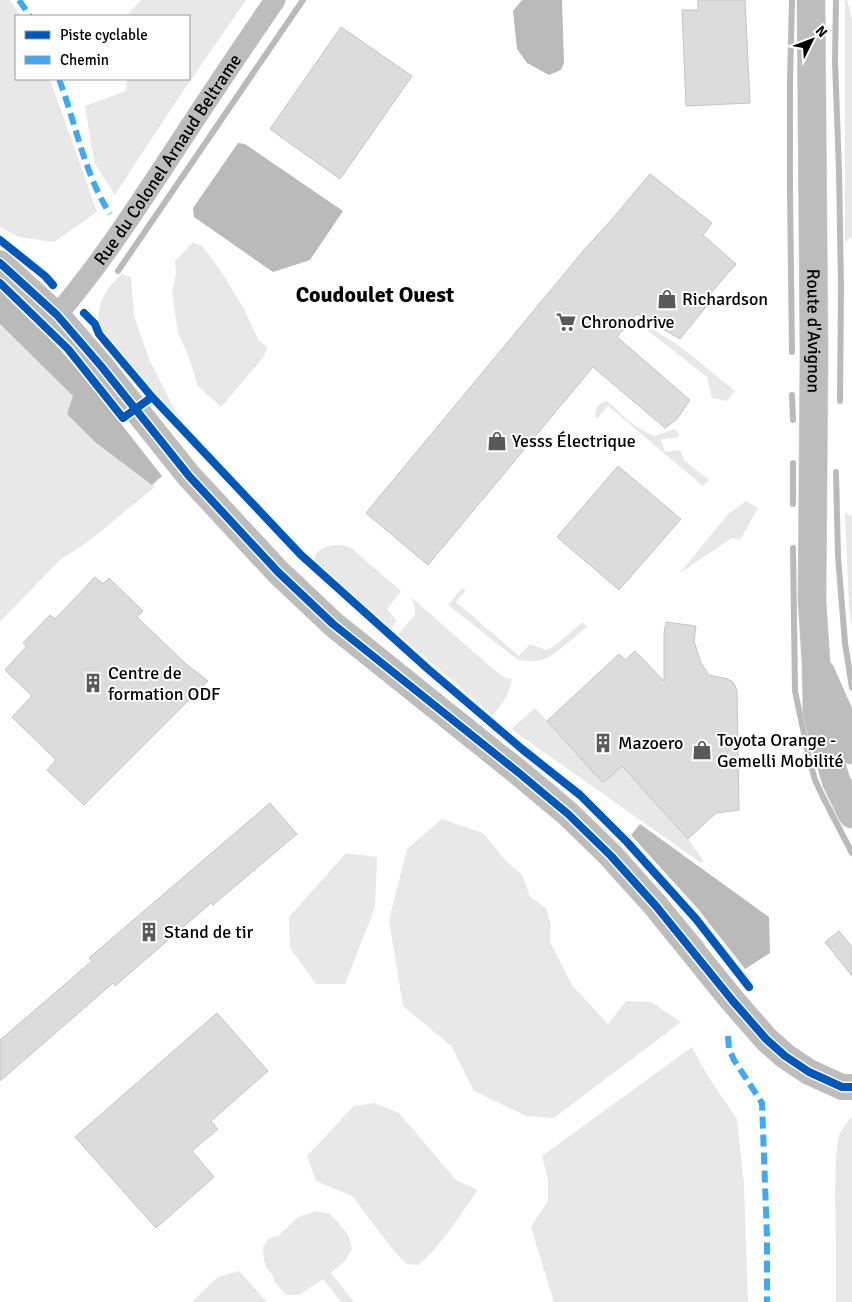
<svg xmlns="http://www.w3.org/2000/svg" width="852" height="1302" font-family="Signika,sans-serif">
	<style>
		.green { fill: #e8e8e8 }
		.water { fill: #bababa }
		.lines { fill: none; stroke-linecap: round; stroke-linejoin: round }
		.stream { stroke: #bababa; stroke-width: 6 }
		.building { fill: #dcdcdc; stroke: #c4c4c4 }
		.primary-casing { stroke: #dbdbdb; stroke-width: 29 }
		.minor { stroke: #bdbdbd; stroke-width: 21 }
		.tertiary { stroke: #bdbdbd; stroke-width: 26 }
		.primary { stroke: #bdbdbd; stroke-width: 28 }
		.quiet { stroke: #3fa9f5; stroke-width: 6; stroke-dasharray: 12 6; stroke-linecap: butt }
		.cycleway-casing { stroke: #fff; stroke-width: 11 }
		.cycleway { stroke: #0057b8; stroke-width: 8 }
		.labels { text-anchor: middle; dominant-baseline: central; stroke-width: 4; stroke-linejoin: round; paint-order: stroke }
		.street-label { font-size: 18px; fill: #000; stroke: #fff }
		.poi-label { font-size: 18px; fill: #000; stroke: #fff; text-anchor: start }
		.district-label { font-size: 22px; font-weight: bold; fill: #000; stroke: #fff }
	</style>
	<rect width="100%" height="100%" fill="#fff"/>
	<path class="green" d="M0,0h10l11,16h-5v63h34l47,133 -43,30 -35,-5 -19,-10z
		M141,0h105l-73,106 -58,89 -21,-33 -9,-56 41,-15 1,-12h62v-63h-63z
		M845,0h2l5,20v217l-7,5z
		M193,242l10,5 18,24 23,38 15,32 9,6 -5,11 -42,49 -23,-21 -10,-31 -10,-22 -6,-41 4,-18 -1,-13z
		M122,274l9,3 3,39 15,43 21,42 15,25c-23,-26 -47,-52 -69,-79 -6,-8 -15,-16 -17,-26 -3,-18 10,-36 23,-47z
		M0,324l73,72 -5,18 27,28 60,45 -66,54 -29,19 -60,62z
		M650,327l35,23 50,41 -8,10 -15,-3 -5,-21 -60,-47z
		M606,401c6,3 8,6 12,10 10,10 24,20 37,25l19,-7 5,4 -1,4 -17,3 4,12 15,-2 4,10 25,20 -6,6 -95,-80 -11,13 -2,-3c1,-9 3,-12 11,-15z
		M746,501l12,7 -18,32 -8,-2 -52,35 47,-58z
		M845,513l7,3v112l-3,-20z
		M333,545h9l9,3 50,43 -14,18 10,12 -7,7 -76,-69c4,-10 8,-11 19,-14z
		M462,588l4,2 -10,12 63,54 11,-12 16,6 8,-4 29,-24 4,5c-11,8 -33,30 -45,33 -8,2 -16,1 -24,0l-70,-55z
		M411,597l81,71 12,9 8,2c-3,15 -9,26 -20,36l-94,-81 17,-19v-7z
		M535,708l68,75 19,-17 66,73 15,21 -2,3 -190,-134z
		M515,752l47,38 55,51 89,103 -4,3 -190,-192z
		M442,819l41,14 23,28 16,13 8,23 16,11 5,16 -1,18 22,43 36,39 18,-23 25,1 30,20 -127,96 -28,-2 -52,-25 -22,-44 -49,-41 -14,-86 18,-71z
		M346,853l31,4 -2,50 -30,77h-29l-26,-36 -1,-31z
		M692,1047l17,31 28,41 7,66 4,117h-194l-23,-75 17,-26v-21l-6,-24z
		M375,1103l24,10 57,67 22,10c-18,24 -37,57 -60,75l-11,-1 -13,-13 -42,-55 -36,-15 -9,-25 47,-50z
		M850,1118h2v184h-16v-56l-1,-52 1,-37 3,-23z
		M316,1211l14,3 18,20 4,14 -6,12 -15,13 23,29h-13l-18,-23 -24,16h-13l-12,-14 -1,-5 -7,-9 -2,-7 -1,-13 6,-9 9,-2 20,-19z
		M239,1271l28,31h-75l26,-25z"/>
	<path class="water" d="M522,0h40l2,63 -3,7 -12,5 -22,-12 -10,-14 -4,-38z
		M238,143l7,1 98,67 -33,49 -37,12 -79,-55 -1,-9z
		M0,290c15,14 31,28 45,43 42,45 79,95 117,143l-10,9 -57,-43 -28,-28 6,-18 -73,-72z
		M640,824l129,93 1,36 -25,16 -47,-60 -67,-74z"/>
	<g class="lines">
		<path class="stream" d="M792,0l-2,81v111l2,160
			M836,0l-1,61 4,110 2,116 -1,114
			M118,271l185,-271
			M792,395l1,25
			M793,463v41
			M836,472l2,84 7,87 7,45
			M793,548l2,143 15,71 5,18 8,17 29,56"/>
	</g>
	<path class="building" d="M698,0h47l5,103 -64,3 -4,-96h16z
		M341,27l71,49 -72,103 -70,-50z
		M650,174l62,49 -9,12 33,29 -25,29 3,4 -34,42 -43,-25 -20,23 73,63 -13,19 -12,9 -72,-61 -165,198 -62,-52 218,-263 29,-32z
		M618,466l63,53 -62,71 -62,-53z
		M95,577l8,7 6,-6 34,33 -6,6 49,47 22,17 -124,124 -37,-35 9,-10 -44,-43 20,-21 -27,-26 22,-24 -4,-3 27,-28 5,4z
		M666,622l30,4 -2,15 7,22 8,12 19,4 5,3 4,8 2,120 -23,3 -28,26 -66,-73 -19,17 -56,-62 72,-67 6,6 10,-9 29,30v-48z
		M270,803l27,31 -84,71 -2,-2 -96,83 -2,-3 -113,98v-41l92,-79 -3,-3z
		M839,931l13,16v29l-27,-34z
		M217,1013l51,58 -57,50 7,8 -26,22 22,26 -58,51 -81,-91z"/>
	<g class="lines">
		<defs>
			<g id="primary">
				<path id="s2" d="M811,0l3,354 -2,247 4,61 1,53 19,66 16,33"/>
				<path d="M821,673l18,41 13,36"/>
			</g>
		</defs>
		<use href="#primary" class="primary-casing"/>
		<path class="minor" id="s1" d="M57,315c45,-53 83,-112 121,-170 32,-49 64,-97 97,-145"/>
		<path class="tertiary" d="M0,263l57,52 44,51 88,110 89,96 55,52 186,149 49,41 43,42 45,50 76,94 34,39 19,17 24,16 33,15h10"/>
		<use href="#primary" class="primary"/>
		<path class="quiet" d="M19,0l11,16
			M59,79c17,45 25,94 51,135
			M728,1036l1,13 5,11 28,43 5,135v64"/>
		<defs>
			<path id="cycleway" d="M0,240l45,36 8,9
				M0,263l57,52 44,51 88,110 89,96 55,52 186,149 49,41 43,42 45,50 76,94 34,39 19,17 24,16 33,15h10
				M0,283l68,66 55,69 29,-21
				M84,313l11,11 4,10 53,63 149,158 127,114 94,80 58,46 47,47 69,77 53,68"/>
		</defs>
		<use href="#cycleway" class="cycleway-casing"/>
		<use href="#cycleway" class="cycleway"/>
	</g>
	<defs>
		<symbol id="shop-bare" viewBox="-9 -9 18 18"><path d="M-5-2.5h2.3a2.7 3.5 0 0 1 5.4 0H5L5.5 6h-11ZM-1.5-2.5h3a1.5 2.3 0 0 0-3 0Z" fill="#595959" stroke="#fff" stroke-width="2.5" paint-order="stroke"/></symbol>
		<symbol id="supermarket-bare" viewBox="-9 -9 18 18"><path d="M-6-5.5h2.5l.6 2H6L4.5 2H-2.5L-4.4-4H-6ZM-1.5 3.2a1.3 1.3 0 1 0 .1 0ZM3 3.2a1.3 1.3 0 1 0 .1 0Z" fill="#595959" stroke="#fff" stroke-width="2.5" paint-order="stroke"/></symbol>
		<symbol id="building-bare" viewBox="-9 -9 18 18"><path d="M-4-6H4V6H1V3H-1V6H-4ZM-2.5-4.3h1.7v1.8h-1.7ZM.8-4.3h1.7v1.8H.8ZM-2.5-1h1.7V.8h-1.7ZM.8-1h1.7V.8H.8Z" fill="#595959" stroke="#fff" stroke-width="2.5" paint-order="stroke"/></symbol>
	</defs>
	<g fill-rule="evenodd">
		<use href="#shop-bare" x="653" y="285" width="28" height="28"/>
		<use href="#supermarket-bare" x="552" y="308" width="28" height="28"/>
		<use href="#shop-bare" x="483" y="427" width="28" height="28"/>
		<use href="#building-bare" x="79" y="669" width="28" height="28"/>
		<use href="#building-bare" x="589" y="729" width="28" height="28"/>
		<use href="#shop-bare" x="688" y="736" width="28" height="28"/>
		<use href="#building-bare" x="135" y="918" width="28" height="28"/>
	</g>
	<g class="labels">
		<g class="street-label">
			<text stroke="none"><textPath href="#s1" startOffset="191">Rue du Colonel Arnaud Beltrame</textPath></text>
			<text stroke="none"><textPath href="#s2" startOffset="331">Route d'Avignon</textPath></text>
		</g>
		<g class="poi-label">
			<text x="682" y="299">Richardson</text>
			<text x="581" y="322">Chronodrive</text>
			<text x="512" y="441">Yesss Électrique</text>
			<text x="108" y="673">Centre de<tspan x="108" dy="21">formation ODF</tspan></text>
			<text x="717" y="740">Toyota Orange -<tspan x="717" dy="21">Gemelli Mobilité</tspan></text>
			<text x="618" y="743">Mazoero</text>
			<text x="164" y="932">Stand de tir</text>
		</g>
		<g class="district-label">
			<text x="375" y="294">Coudoulet Ouest</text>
		</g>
	</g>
	<rect x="15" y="15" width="175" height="65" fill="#ffffff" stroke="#999999"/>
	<rect x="25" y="31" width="25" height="8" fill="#0057b8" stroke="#999999"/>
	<text x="60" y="40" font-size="15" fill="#000000">Piste cyclable</text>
	<rect x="25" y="56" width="25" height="8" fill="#3fa9f5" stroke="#999999"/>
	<text x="60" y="65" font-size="15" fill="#000000">Chemin</text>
	<g transform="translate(812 40) rotate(48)" stroke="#ffffff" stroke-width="4" paint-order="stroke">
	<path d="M0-4L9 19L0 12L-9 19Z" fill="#000000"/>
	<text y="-8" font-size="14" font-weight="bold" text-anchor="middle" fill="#000000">N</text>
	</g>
</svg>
